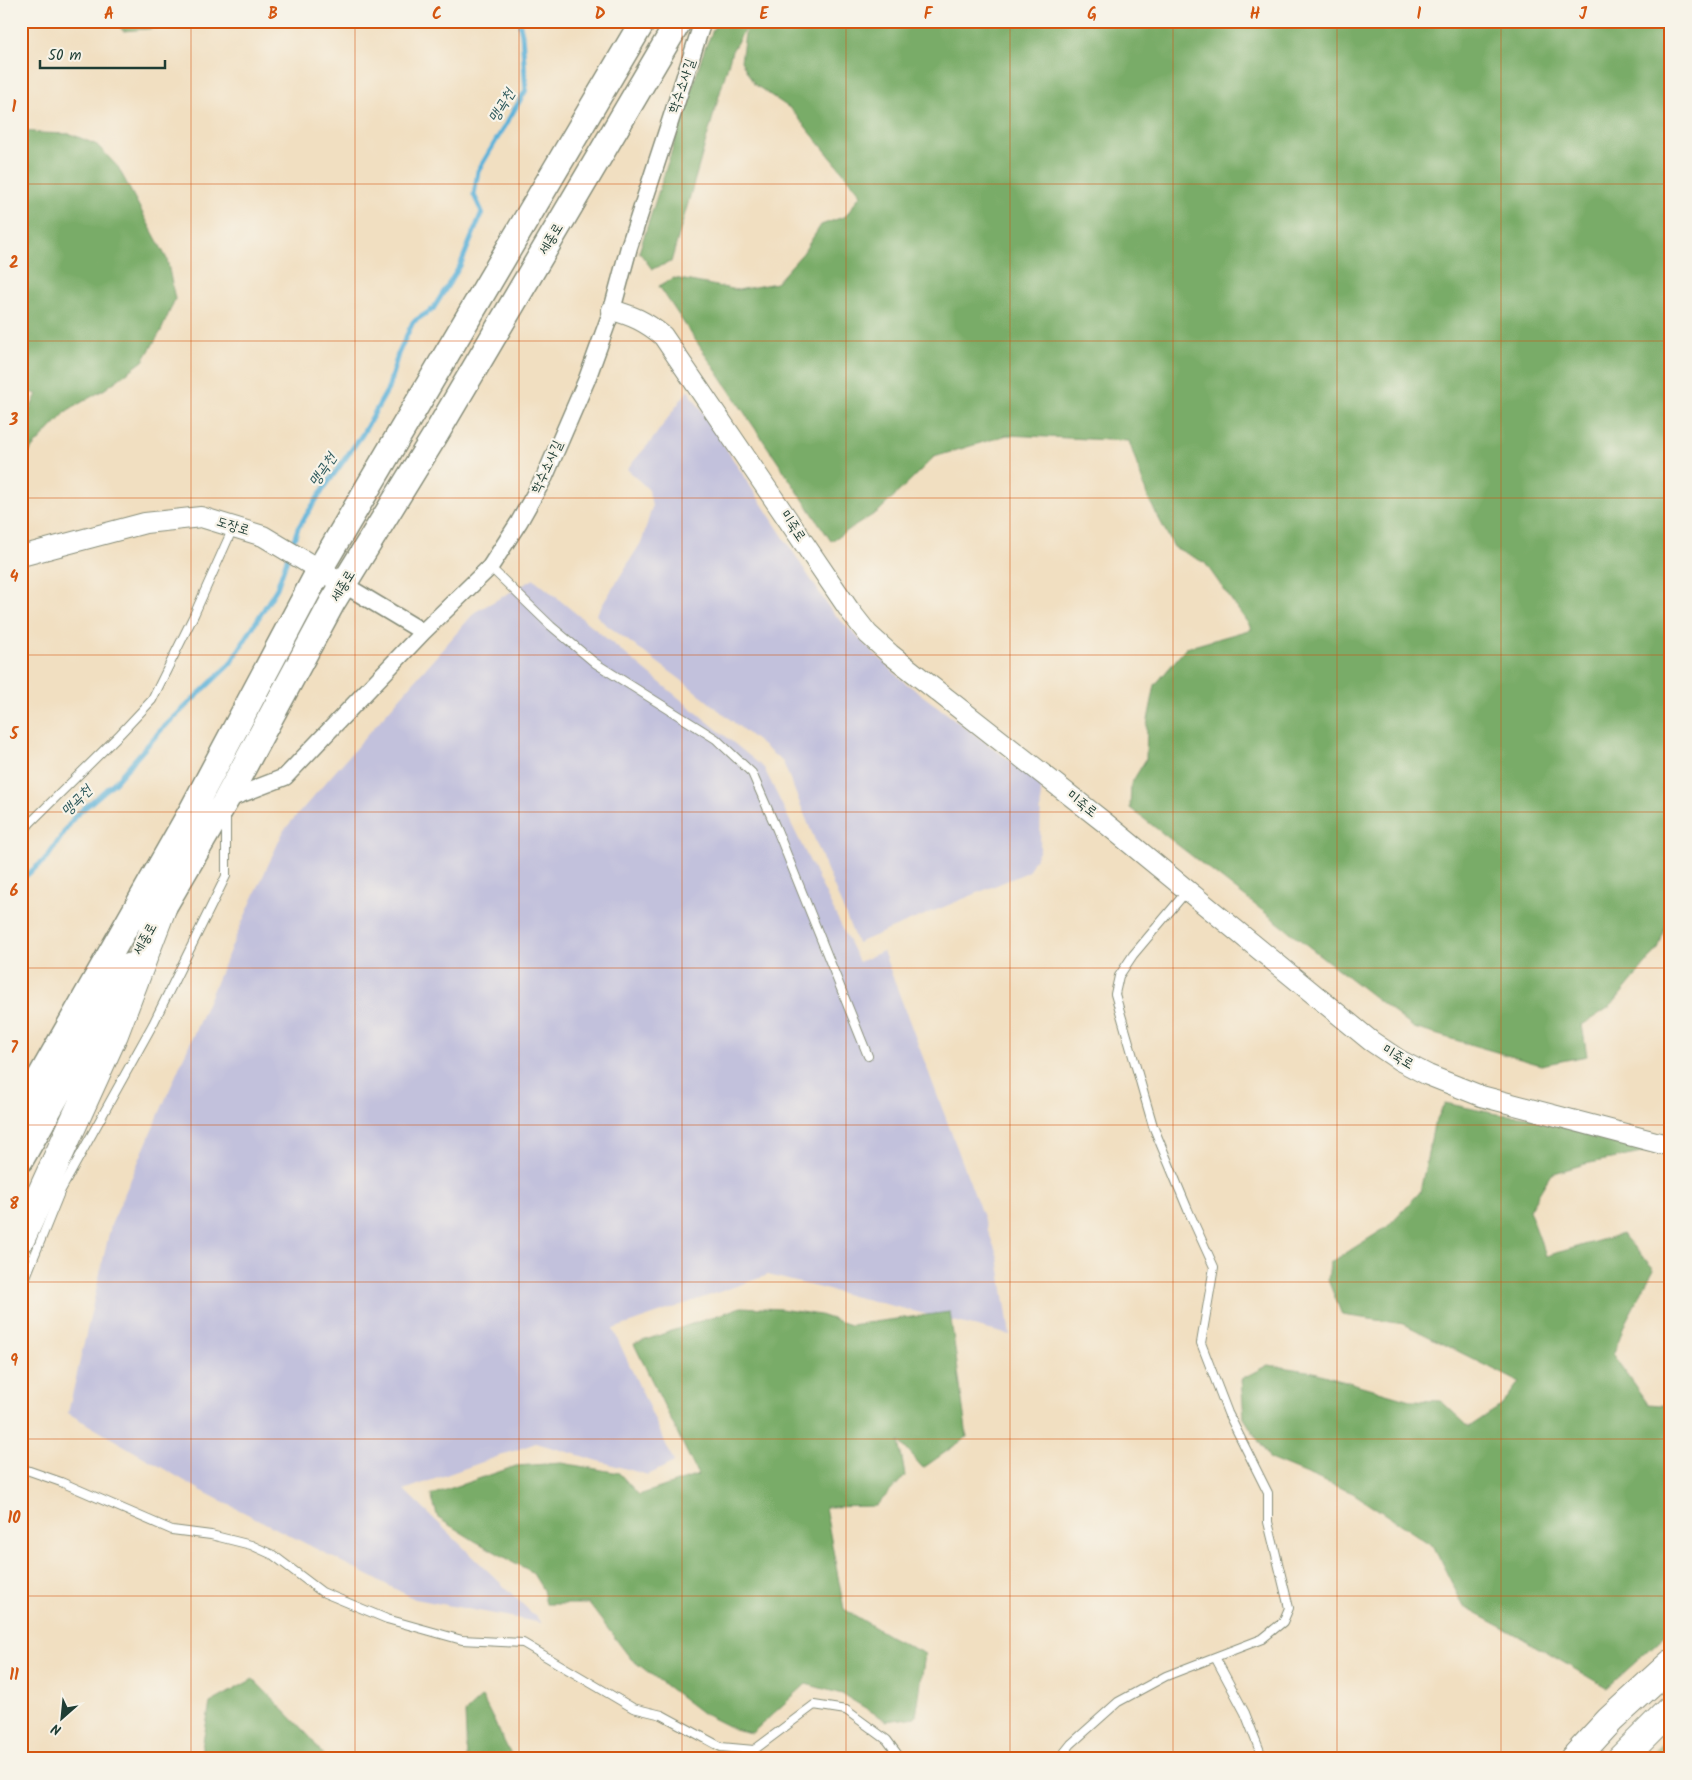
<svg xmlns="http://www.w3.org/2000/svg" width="1692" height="1780" font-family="Kalam,'Poor Story',sans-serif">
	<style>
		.industrial { fill: #c2c1dc }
		.forest { fill: #79ac67; stroke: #4c744e }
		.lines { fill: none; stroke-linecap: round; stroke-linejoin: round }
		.stream { stroke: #5db2d9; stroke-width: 5 }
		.service-casing { stroke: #888e7a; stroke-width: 10 }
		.minor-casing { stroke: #888e7a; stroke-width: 19 }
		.tertiary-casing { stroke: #888e7a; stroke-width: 22 }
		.primary-casing { stroke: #888e7a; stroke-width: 28 }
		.motorway-casing { stroke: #888e7a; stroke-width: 30 }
		.service { stroke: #fff; stroke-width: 8 }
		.minor { stroke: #fff; stroke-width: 16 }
		.tertiary { stroke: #fff; stroke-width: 20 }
		.primary { stroke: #fff; stroke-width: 25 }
		.motorway { stroke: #fff; stroke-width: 28 }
		.grid { fill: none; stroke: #d45610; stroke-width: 1; stroke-opacity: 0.55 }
		.labels { text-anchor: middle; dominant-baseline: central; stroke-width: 4.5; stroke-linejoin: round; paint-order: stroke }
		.street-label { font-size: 14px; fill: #1f3d34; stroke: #f7f3e8 }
		.water-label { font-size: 15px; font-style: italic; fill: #2e5a5d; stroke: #f7f3e8 }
		.neatline { fill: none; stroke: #d45610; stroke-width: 2 }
		.grid-label { font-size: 16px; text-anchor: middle; font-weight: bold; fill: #d45610 }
	</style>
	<rect width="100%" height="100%" fill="#f7f3e8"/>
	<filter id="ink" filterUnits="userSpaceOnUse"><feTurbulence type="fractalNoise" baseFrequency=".02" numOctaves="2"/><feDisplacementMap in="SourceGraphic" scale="10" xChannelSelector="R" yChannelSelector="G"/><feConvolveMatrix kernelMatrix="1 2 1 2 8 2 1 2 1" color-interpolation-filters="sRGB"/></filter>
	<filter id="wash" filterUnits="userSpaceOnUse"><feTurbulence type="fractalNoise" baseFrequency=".0096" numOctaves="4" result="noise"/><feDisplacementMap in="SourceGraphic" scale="20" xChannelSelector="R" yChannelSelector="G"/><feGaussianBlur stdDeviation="1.12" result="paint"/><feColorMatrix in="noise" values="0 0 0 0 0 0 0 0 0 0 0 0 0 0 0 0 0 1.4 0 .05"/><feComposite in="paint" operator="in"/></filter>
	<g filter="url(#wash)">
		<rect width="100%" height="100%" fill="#f1dfc1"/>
		<path class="industrial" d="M688,390l144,222 71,69 138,103 -1,66 -12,22 -171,71 -74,-181 -103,-83 -76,-56 -8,-8 46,-74 10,-34 -3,-17 -22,-21 25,-29z
			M534,579l230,189 95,194 24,-11 115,306 12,78 -242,-60 -155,54 61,133 -26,13 -112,-32 -132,47 138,133 -127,-24 -213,-108 -134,-78 43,-188 129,-298 44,-97 191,-218z"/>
		<path class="forest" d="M115,21h69l-2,5 -59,5z
			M717,21h954v889l-13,39 -47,57 -29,19 5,31 -46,9 -127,-37 -284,-220 1,-24 15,-25 1,-34 8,-40 31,-37 66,-19 -47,-66 -31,-16 -26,-49 -19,-57 -122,-6 -73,22 -55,54 -48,30 -172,-255 15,-8 64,12 38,-7 27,-30 18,-28 25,-9 15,-22 -70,-85 -37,-25 -13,-23 5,-34 -14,24 -61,211 -19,7 -13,-17 66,-204z
			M21,130l19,3 31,1 26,11 21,22 49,92 8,40 -14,32 -18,30 -38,28 -37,21 -36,38 -11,20v-40l16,-34 -16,-4z
			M1445,1103l52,11 80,7 80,29 -72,14 -34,10 -22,36 17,46 76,-22 32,35 -28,52 -13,34 35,49 23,2v224l-64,58 -92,-54 -51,-27 -31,-61 -80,-53 -83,-34 -26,-41 -3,-39 27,-14 46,7 96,28 31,1 28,26 33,-22 17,-23 -115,-58 -62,-9 -14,-35 2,-17 57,-36 33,-35 14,-67z
			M741,1307l40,2 39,6 30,10 100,-13 17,125 -44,31 -24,-27 6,35 -29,30 -51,1 19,102 47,28 34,17 -9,63 -29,4 -45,-27 -36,-10 -54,49 -18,-4 -32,-16 -71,-54 -42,-55h-43l-3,-14 -11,-18 -57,-31 -37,-23 -7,-23 85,-29 46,-3 57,10 20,22 59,-20 -64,-131z
			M253,1679l56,57 17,23h-126l10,-56z
			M482,1697l31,62h-46l-2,-46z
			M1671,1735v24h-25z"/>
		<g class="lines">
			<path class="stream" d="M291,548l7,-20 24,-37 40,-56 26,-46 10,-35 15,-32 20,-13 27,-43 22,-54 -8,-17 4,-24 48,-81 -4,-56 -3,-13
				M21,880l26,-22 28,-42 40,-34 46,-52 69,-66 47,-76 11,-32"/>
		</g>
	</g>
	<g filter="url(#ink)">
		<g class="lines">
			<defs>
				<path id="service" d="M490,567l61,59 44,37 121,76 36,34 25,57 91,226
					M21,834l9,-11 90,-89 32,-34 42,-85 39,-87
					M1187,891l-54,64 -14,21 -4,18 38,132 35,84 26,57 -13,76 27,70 40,80v29l21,86 -6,14 -21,17 -47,18
					M21,1289l40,-99 92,-166 73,-148v-59
					M21,1468l40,14 111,48 39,5 40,10 22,10 49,37 65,27 75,21 61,3 110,65 29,7 59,32 33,3 60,-45 32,5 41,30 14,19
					M1059,1759l12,-15 47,-42 48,-26 49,-19 30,56 18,46"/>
				<path id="minor" d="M343,584l80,48
					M226,800l59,-23 138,-145 67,-65 29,-45 26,-46 42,-97 25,-69 17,-63 74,-226"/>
				<path id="tertiary" d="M612,310c21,6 33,11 51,26l187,275 18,23 22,20 214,168 267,219 28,19 29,15 53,21 182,48 8,1
					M21,556l124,-33 56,-6 62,19 80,48"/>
				<path id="primary" d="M152,927l74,-127 106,-197 104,-169 243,-413
					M21,1111l170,-299 129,-243 323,-548
					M21,1159l109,-193"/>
				<path id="motorway" d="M21,1238l93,-204 48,-126
					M1574,1759l36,-39 61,-56
					M1621,1759l50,-50"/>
			</defs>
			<use href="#service" class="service-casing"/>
			<use href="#minor" class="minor-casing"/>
			<use href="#tertiary" class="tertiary-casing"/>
			<use href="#primary" class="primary-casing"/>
			<use href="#motorway" class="motorway-casing"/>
			<use href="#service" class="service"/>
			<use href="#minor" class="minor"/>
			<use href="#tertiary" class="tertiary"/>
			<use href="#primary" class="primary"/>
			<use href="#motorway" class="motorway"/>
		</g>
	</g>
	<path class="grid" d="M191,21v1738M355,21v1738M519,21v1738M682,21v1738M846,21v1738M1010,21v1738M1173,21v1738M1337,21v1738M1501,21v1738M21,184h1650M21,341h1650M21,498h1650M21,655h1650M21,812h1650M21,968h1650M21,1125h1650M21,1282h1650M21,1439h1650M21,1596h1650"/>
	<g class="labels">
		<g class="street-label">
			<text transform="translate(682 86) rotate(-71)">학수소사길</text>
			<text transform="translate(551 239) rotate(-59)">세종로</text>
			<text transform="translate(547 467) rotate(-65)">학수소사길</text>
			<text transform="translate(233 526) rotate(17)">도장로</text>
			<text transform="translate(793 526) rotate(56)">미죽로</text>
			<text transform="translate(343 586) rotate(-59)">세종로</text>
			<text transform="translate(1082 804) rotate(38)">미죽로</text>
			<text transform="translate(145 939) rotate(-61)">세종로</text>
			<text transform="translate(1398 1057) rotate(31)">미죽로</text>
		</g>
		<g class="water-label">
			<text transform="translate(502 106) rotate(-59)">맹곡천</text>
			<text transform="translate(323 470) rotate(-56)">맹곡천</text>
			<text transform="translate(77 801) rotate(-45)">맹곡천</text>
		</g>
	</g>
	<rect width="1692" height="1780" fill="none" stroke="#f7f3e8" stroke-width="55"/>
	<g transform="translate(62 1718) rotate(207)" stroke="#f7f3e8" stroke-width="4" paint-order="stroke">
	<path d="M0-4L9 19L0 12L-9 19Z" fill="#1f3d34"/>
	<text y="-8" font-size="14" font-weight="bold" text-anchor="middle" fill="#1f3d34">N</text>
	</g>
	<path d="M40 60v8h125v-8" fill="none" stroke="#1f3d34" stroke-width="2.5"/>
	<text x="48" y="60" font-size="15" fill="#1f3d34" stroke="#f7f3e8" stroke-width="4" paint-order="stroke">50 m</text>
	<rect x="28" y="28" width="1636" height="1724" class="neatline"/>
	<g class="grid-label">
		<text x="109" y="19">A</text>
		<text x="273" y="19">B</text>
		<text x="437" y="19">C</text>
		<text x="600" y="19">D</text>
		<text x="764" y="19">E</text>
		<text x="928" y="19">F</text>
		<text x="1092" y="19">G</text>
		<text x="1255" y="19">H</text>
		<text x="1419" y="19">I</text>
		<text x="1583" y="19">J</text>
		<text x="14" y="112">1</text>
		<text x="14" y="268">2</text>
		<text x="14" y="425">3</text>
		<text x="14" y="582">4</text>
		<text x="14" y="739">5</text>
		<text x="14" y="896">6</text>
		<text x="14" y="1053">7</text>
		<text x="14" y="1209">8</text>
		<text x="14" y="1366">9</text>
		<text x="14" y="1523">10</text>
		<text x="14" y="1680">11</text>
	</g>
</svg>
